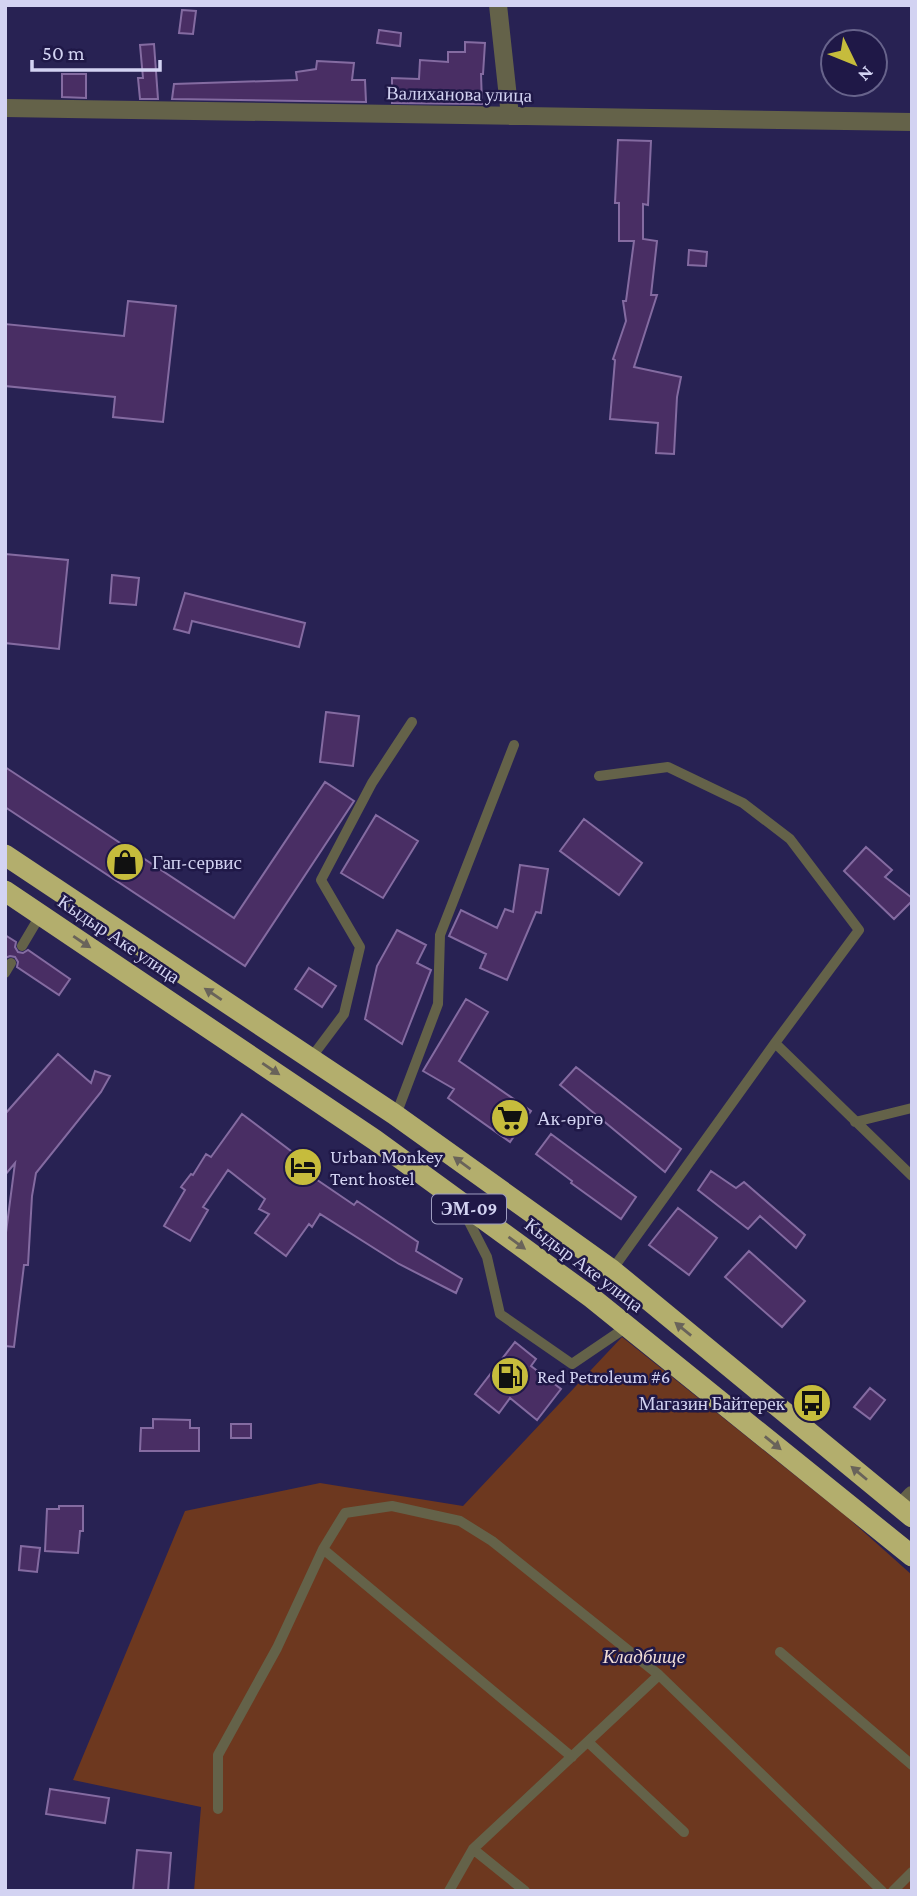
<svg xmlns="http://www.w3.org/2000/svg" width="917" height="1896" font-family="'Crimson Pro',serif">
	<style>
		.green { fill: #6d381f }
		.building { fill: #492e64; stroke: #846ba1; stroke-width: 2 }
		.lines { fill: none; stroke-linecap: round; stroke-linejoin: round }
		.lane { stroke: #646249; stroke-width: 10 }
		.street { stroke: #646249; stroke-width: 18 }
		.highway { stroke: #b3ae6d; stroke-width: 21 }
		.oneway { fill: #69635a }
		.labels { text-anchor: middle; dominant-baseline: central; stroke-width: 5; stroke-linejoin: round; paint-order: stroke }
		.shield { fill: #1f1847; stroke: #9d9bbf; stroke-width: 2 }
		.shield-label { font-size: 18px; font-weight: bold; fill: #d3d3f2 }
		.street-label { font-size: 19px; fill: #d3d3f2; stroke: #1f1847 }
		.poi-label { font-size: 19px; fill: #d3d3f2; stroke: #1f1847; text-anchor: start }
		.park-label { font-size: 19px; font-style: italic; fill: #f2ded6; stroke: #1f1847 }
	</style>
	<rect width="100%" height="100%" fill="#282253"/>
	<path class="green" d="M622,1337l225,180 65,58v316h-718l7,-84 -128,-27 112,-269 135,-28 143,23z"/>
	<path class="building" d="M182,10l14,1 -3,23 -14,-1z
		M379,30l22,3 -1,13 -23,-3z
		M465,42l20,1 -2,31h-2l1,30 -90,-1v-25l27,1 1,-19 28,2v-10h17z
		M154,44l4,55h-18l-2,-21h5l-3,-33z
		M317,61l37,2 -2,17h13l1,22 -194,-3 2,-15 123,-4 -1,-8 20,-3z
		M62,74h24v24l-24,-1z
		M618,140l33,1 -3,64 -5,-1v35l14,2 -6,54h6l-23,72 47,10 -4,20 -3,57 -18,-1 2,-30 -48,-4 5,-59 -2,-1 13,-38 -3,-20h3l8,-60h-15v-38h-4z
		M689,250l18,2 -1,14 -18,-1z
		M128,301l48,5 -13,116 -50,-5 2,-20 -110,-11v-62l119,12z
		M5,554l63,6 -9,89 -54,-6z
		M112,575l27,3 -3,27 -26,-2z
		M185,593l120,30 -6,24 -107,-26 -3,12 -15,-4z
		M326,712l33,4 -6,50 -33,-4z
		M5,767l229,151 91,-136 29,19 -109,165 -240,-159z
		M376,815l42,26 -35,57 -42,-25z
		M584,819l58,44 -23,32 -59,-44z
		M866,847l26,23 -7,7 27,21v3l-18,18 -50,-48z
		M520,865l28,4 -7,44 -5,-1 -29,68 -27,-12 6,-14 -37,-18 12,-26 36,18 8,-19 8,3z
		M397,930l29,15 -9,18 14,7 -29,74 -37,-25 12,-53z
		M5,935l11,7 -1,5 3,5 5,1 5,-3 42,29 -11,16 -42,-28 1,-5 -3,-5 -5,-1 -5,2z
		M309,968l27,18 -14,21 -27,-18z
		M466,999l22,13 -29,49 72,50 -21,31 -62,-44 6,-9 -31,-18z
		M58,1054l33,29 4,-12 15,5 -9,16 -65,81 -4,23 -4,69h-4l-10,82 -9,-1v-106l10,-77 -10,12v-61z
		M576,1067l105,82 -16,23 -105,-87z
		M242,1114l70,53 -5,6 47,32 3,-4 61,41 -2,9 46,28 -6,14 -57,-29 -79,-50 -8,13 -3,-3 -23,32 -31,-23 14,-19 -10,-5 6,-10 -37,-29 -25,37 5,3 -18,31 -26,-15 21,-36 -4,-3 10,-13 2,1 13,-21 5,3z
		M551,1134l85,63 -15,22 -50,-36 1,-2 -36,-27z
		M711,1171l25,17 8,-6 61,53 -9,13 -36,-32 -12,13 -50,-39z
		M678,1208l39,30 -28,37 -40,-30z
		M749,1251l56,50 -23,26 -57,-50z
		M515,1342l21,17 -5,7 30,23 -24,31 -27,-22 -11,15 -24,-19z
		M870,1388l15,12 -15,19 -16,-12z
		M153,1419l37,1v8h9v23h-59l1,-23h12z
		M231,1424h20v14h-20z
		M59,1506h24v25h-3l-2,22 -33,-2 2,-42h12z
		M21,1546l19,2 -3,24 -18,-2z
		M50,1789l59,9 -4,25 -59,-9z
		M137,1850l34,3 -3,38h-35z"/>
	<g class="lines">
		<path class="lane" d="M599,776l69,-9 75,36 47,36 69,91 -84,113 -163,227
			M22,946l19,-32
			M5,973l6,-10
			M775,1043l137,133
			M311,1058l33,-44 16,-67 -39,-67 51,-97 40,-61
			M395,1114l4,-7 39,-103 2,-69 74,-190
			M855,1122l57,-14
			M463,1210l24,47 13,57 72,50 56,-38
			M323,1549l249,208
			M780,1652l132,113
			M588,1742l96,90
			M218,1809v-54l59,-107 46,-99 22,-36 47,-7 68,15 32,20 167,134
			M473,1849l52,42
			M449,1891l24,-42 186,-174 223,216
			M893,1891l19,-19"/>
		<path class="street" d="M498,5l12,111
			M5,108l907,14
			M901,1507l11,-12"/>
		<path class="highway" d="M5,855l389,259 218,156 300,247
			M5,891l370,249 217,158 320,258"/>
	</g>
	<defs><path id="oneway-solid" d="M-6-.8H1V-3.2L6.5 0L1 3.2V.8H-6Z" transform="scale(1.75)"/></defs>
	<g class="oneway">
		<use href="#oneway-solid" transform="translate(82 942) rotate(34)"/>
		<use href="#oneway-solid" transform="translate(213 994) rotate(-146)"/>
		<use href="#oneway-solid" transform="translate(271 1069) rotate(34)"/>
		<use href="#oneway-solid" transform="translate(462 1163) rotate(-144)"/>
		<use href="#oneway-solid" transform="translate(517 1243) rotate(36)"/>
		<use href="#oneway-solid" transform="translate(683 1329) rotate(-141)"/>
		<use href="#oneway-solid" transform="translate(773 1443) rotate(39)"/>
		<use href="#oneway-solid" transform="translate(859 1473) rotate(-140)"/>
	</g>
	<defs>
		<symbol id="shop-disc" viewBox="-11 -11 22 22"><circle r="9.5" fill="#c6bc3c" stroke="#1f1847"/><path d="M-5-2.5h2.3a2.7 3.5 0 0 1 5.4 0H5L5.5 6h-11ZM-1.5-2.5h3a1.5 2.3 0 0 0-3 0Z" fill="#111"/></symbol>
		<symbol id="supermarket-disc" viewBox="-11 -11 22 22"><circle r="9.5" fill="#c6bc3c" stroke="#1f1847"/><path d="M-6-5.5h2.5l.6 2H6L4.5 2H-2.5L-4.4-4H-6ZM-1.5 3.2a1.3 1.3 0 1 0 .1 0ZM3 3.2a1.3 1.3 0 1 0 .1 0Z" fill="#111"/></symbol>
		<symbol id="hotel-disc" viewBox="-11 -11 22 22"><circle r="9.5" fill="#c6bc3c" stroke="#1f1847"/><path d="M-6-4.5h1.5V1H6V5H4.5V3h-9V5H-6ZM-4 0a1.8 1.8 0 1 1 3.6 0ZM.5 0V-2.5h3Q6-2.5 6 0Z" fill="#111"/></symbol>
		<symbol id="fuel-disc" viewBox="-11 -11 22 22"><circle r="9.5" fill="#c6bc3c" stroke="#1f1847"/><path d="M-5.5-6h7V0h2V4h1.3V-2.5L3-4.5l.8-.8L6-3V5H2.5V1h-1V6h-7ZM-4.2-4.7v3.2H.2V-4.7Z" fill="#111"/></symbol>
		<symbol id="bus-disc" viewBox="-11 -11 22 22"><circle r="9.5" fill="#c6bc3c" stroke="#1f1847"/><path d="M-5-6H5V4H4V6H2V4H-2V6H-4V4H-5ZM-3.5-4V0h7V-4ZM-3.5 1.2v1.5H-2V1.2ZM2 1.2v1.5H3.5V1.2Z" fill="#111"/></symbol>
	</defs>
	<g fill-rule="evenodd">
		<use href="#shop-disc" x="103" y="840" width="44" height="44"/>
		<use href="#supermarket-disc" x="488" y="1096" width="44" height="44"/>
		<use href="#hotel-disc" x="281" y="1145" width="44" height="44"/>
		<use href="#fuel-disc" x="488" y="1354" width="44" height="44"/>
		<use href="#bus-disc" x="790" y="1381" width="44" height="44"/>
	</g>
	<g class="labels">
		<rect class="shield" x="432" y="1194.5" width="74" height="29" rx="5"/>
		<g class="shield-label">
			<text x="469" y="1209">ЭМ-09</text>
		</g>
		<g class="street-label">
			<text transform="translate(459 94) rotate(1)">Валиханова улица</text>
			<text transform="translate(119 939) rotate(34)">Кыдыр Аке улица</text>
			<text transform="translate(584 1265) rotate(37)">Кыдыр Аке улица</text>
		</g>
		<g class="poi-label">
			<text x="152" y="862">Гап-сервис</text>
			<text x="537" y="1118">Ак-өргө</text>
			<text x="330" y="1156">Urban Monkey<tspan x="330" dy="22">Tent hostel</tspan></text>
			<text x="537" y="1376">Red Petroleum #6</text>
			<text x="785" y="1403" text-anchor="end">Магазин Байтерек</text>
		</g>
		<g class="park-label">
			<text x="644" y="1656">Кладбище</text>
		</g>
	</g>
	<rect width="917" height="1896" fill="none" stroke="#d3d3f2" stroke-width="14"/>
	<g transform="translate(854 63) rotate(133)"><circle r="33" fill="#1f1847" stroke="#67638b" stroke-width="2"/>
	<path d="M0-5L12 26L0 18L-12 26Z" fill="#c6bc3c"/>
	<text y="-10" font-size="19" font-weight="bold" text-anchor="middle" fill="#d3d3f2">N</text>
	</g>
	<path d="M32 60v10h128v-10" fill="none" stroke="#d3d3f2" stroke-width="3.5"/>
	<text x="42" y="60" font-size="21" fill="#d3d3f2" stroke="#1f1847" stroke-width="5" paint-order="stroke">50 m</text>
</svg>
